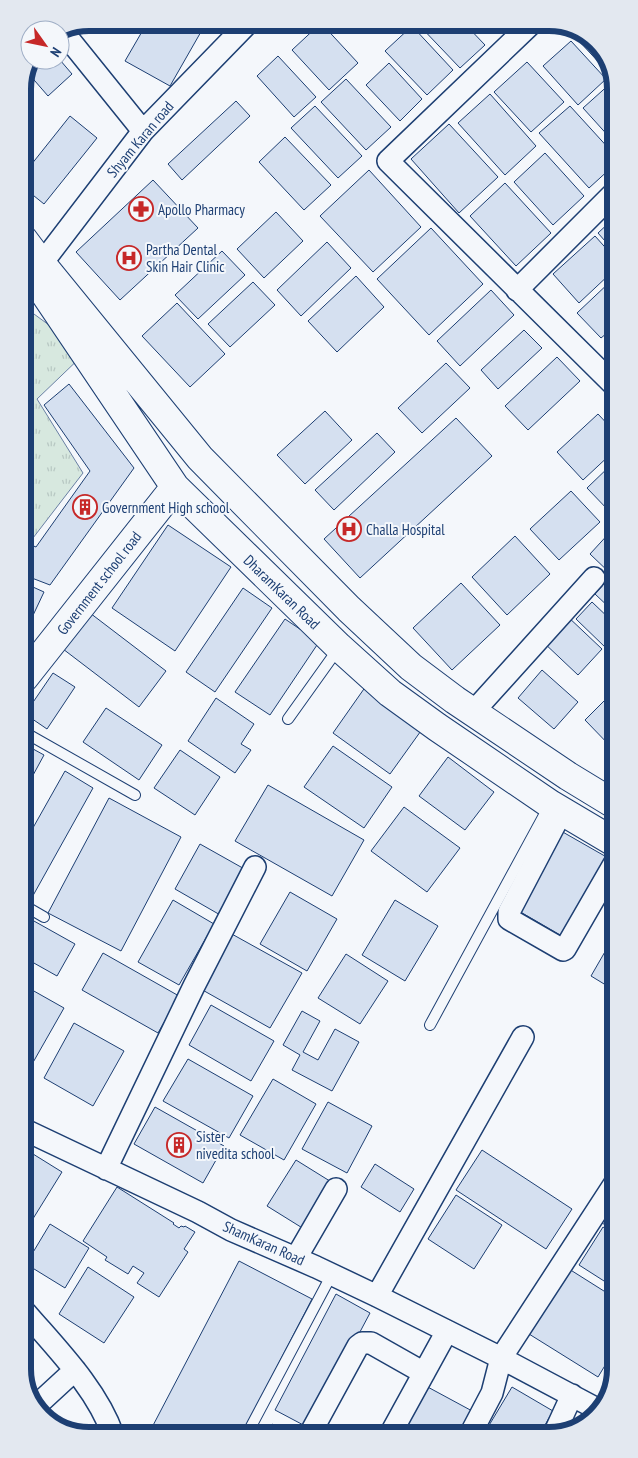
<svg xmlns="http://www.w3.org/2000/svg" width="638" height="1458" font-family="'PT Sans Narrow',sans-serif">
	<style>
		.grass { fill: url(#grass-tufts); stroke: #687fa3 }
		.building { fill: #d5e0f0; stroke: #1d3f73 }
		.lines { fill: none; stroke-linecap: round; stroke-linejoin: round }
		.lane-casing { stroke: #1d3f73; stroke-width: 12 }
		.street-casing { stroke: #1d3f73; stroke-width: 24 }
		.secondary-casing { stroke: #1d3f73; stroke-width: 30 }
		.lane { stroke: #f4f7fb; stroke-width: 10 }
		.street { stroke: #f4f7fb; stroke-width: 21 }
		.secondary { stroke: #f4f7fb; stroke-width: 28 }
		.labels { text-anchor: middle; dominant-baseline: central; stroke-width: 4; stroke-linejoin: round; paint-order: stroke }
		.street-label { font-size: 15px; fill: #1d3f73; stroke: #f4f7fb }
		.poi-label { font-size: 15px; fill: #1d3f73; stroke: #f4f7fb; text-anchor: start }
		.rim { fill: none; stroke: #1d3f73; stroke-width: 6 }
	</style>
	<defs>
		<pattern id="grass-tufts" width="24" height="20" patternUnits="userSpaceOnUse" patternTransform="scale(1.25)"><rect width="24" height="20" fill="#d7e8df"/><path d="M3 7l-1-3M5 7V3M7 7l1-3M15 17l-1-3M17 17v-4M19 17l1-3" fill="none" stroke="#b8c8c3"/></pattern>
	</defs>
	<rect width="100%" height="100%" fill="#f4f7fb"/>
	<path class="grass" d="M23,306l63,46 -49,47 46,74 -50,65 -9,-3z"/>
	<path class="building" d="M147,23h59l-36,63 -45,-25z
		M321,23l37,40 -29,27 -37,-40z
		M417,23h47l21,22 -25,23z
		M412,26l41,44 -26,25 -42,-44z
		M566,27l23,9 20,28 -5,4z
		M571,41l35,38 -28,26 -35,-39z
		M278,56l38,41 -22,20 -37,-41z
		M34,60h26l12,14 -24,22 -20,-23z
		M527,62l37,40 -33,30 -37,-40z
		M389,63l33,36 -22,22 -34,-36z
		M346,79l45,48 -25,23 -45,-48z
		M612,82v58l-29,-32z
		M490,94l46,52 -31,29 -47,-52z
		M236,101l14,15 -68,64 -14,-16z
		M315,106l47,50 -24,22 -47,-50z
		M570,106l42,46v15l-23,21 -50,-55z
		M70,116l27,22 -53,66 -21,-17v-12z
		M449,124l49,53 -39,36 -48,-54z
		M285,137l46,48 -27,25 -45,-48z
		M545,153l39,43 -31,29 -39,-43z
		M369,170l52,57 -48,45 -53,-56z
		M153,180l45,48 -78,72 -44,-48z
		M505,183l46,50 -35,33 -46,-50z
		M276,212l27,29 -39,37 -27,-29z
		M612,220v29l-14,-16z
		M431,228l52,56 -54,51 -52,-56z
		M595,236l17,19v17l-33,31 -26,-29z
		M327,242l24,26 -50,48 -24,-26z
		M222,251l23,24 -47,44 -23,-24z
		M356,276l28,31 -47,45 -29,-31z
		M612,280l1,48 -12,10 -24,-25z
		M253,282l22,23 -45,42 -22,-23z
		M491,290l23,25 -54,51 -23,-25z
		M177,303l48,51 -35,33 -48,-51z
		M524,330l18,18 -44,41 -17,-19z
		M557,357l23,24 -52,49 -23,-24z
		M446,363l24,25 -48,45 -24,-25z
		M69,384l65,84 -84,117 -26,-10v-33l12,5 54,-76 -46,-66z
		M325,411l27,29 -47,44 -28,-29z
		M598,414l15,16v22l-30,28 -26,-28z
		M456,418l36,38 -132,122 -36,-39z
		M377,433l18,19 -61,58 -19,-20z
		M613,463v46l-3,3 -23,-24z
		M571,491l29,31 -41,38 -29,-31z
		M168,525l63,42 -56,84 -63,-43z
		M612,530l1,1v80l-18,-17 17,-19 -22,-21z
		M515,536l35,38 -43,41 -35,-38z
		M24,583l20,9 -16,34 -4,-2z
		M461,583l39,42 -48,45 -39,-42z
		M243,588l29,20 -57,84 -29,-20z
		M592,602l21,20v18l-7,8 -30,-29z
		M90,613l76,58 -27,36 -76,-58z
		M566,615l36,34 -24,26 -36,-34z
		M285,619l34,23 -49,73 -35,-23z
		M542,670l36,32 -24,27 -36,-31z
		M53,673l22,14 -28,42 -22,-15z
		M366,686l57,42 -33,46 -57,-41z
		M614,691v59l-29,-30z
		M216,698l38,26 -13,20 10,6 -16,23 -47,-32z
		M106,708l56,37 -23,35 -56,-38z
		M24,744l20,11 -19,35z
		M333,746l59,41 -28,41 -60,-41z
		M180,750l40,27 -25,38 -41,-27z
		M448,757l46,35 -29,38 -46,-34z
		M65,771l28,17 -63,113 -5,-3v-56z
		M268,785l96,55 -32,56 -97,-55z
		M109,798l72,39 -60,114 -73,-38z
		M404,807l56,41 -33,44 -56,-41z
		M561,831l49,28 -45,79 -48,-28z
		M200,844l48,27 -26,45 -47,-27z
		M290,892l47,27 -30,52 -47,-27z
		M173,900l41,24 -35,61 -41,-23z
		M395,900l43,26 -33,55 -43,-26z
		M25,916l50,28 -18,32 -32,-18z
		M230,933l72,40 -32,55 -71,-40z
		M610,943l4,3v44l-23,-14z
		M103,953l76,43 -21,37 -76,-43z
		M346,954l42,27 -28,43 -42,-26z
		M25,986l39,22 -37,65 -2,-1z
		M211,1005l63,36 -23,40 -62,-36z
		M302,1011l18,10 -17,31 15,8 17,-31 24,13 -27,49 -40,-21 8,-15 -17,-10z
		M74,1023l50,28 -31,55 -49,-28z
		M188,1059l65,37 -24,42 -66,-37z
		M273,1079l43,25 -32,56 -44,-25z
		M328,1102l44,24 -25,47 -45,-24z
		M155,1107l69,39 -21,37 -69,-39z
		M25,1149l37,23 -36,58z
		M482,1150l90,59 -26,40 -90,-59z
		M296,1160l37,23 -29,46 -37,-23z
		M375,1164l39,25 -14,23 -39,-25z
		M117,1187l57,36 -1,1 6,4 2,-2 3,1 1,-1 10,6 -11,17 4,3 -29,45 -22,-14 7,-10 -11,-7 -5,8 -23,-14 2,-3 -24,-16z
		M456,1195l46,30 -28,44 -46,-30z
		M615,1202v30l-17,-12z
		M50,1224l39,24 -24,40 -39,-24z
		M603,1227l12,8v53l-36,-23z
		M239,1261l73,38 -70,135 -94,1z
		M88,1267l46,30 -30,46 -45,-29z
		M569,1269l46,29v51l-17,28 -69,-43z
		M336,1294l34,19 -61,115 -34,-18z
		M424,1385l50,27 -11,21h-65z
		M512,1387l41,24 -12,21h-56z
		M272,1424l17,10h-23z"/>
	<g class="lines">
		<defs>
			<path id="lane" d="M288,719l50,-70
				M24,732l111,63
				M25,906l19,11
				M430,1025l119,-219
				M247,1434l85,-160"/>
			<path id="street" d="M532,23l-144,138 225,223
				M64,33l79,98
				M33,275l110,-144 105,-108
				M517,290l95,-95
				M474,711l120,-133
				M562,811l-53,101v7l54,31 2,-1 49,-85
				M25,1130l173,82 33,18 85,37 61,29 124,62 98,52
				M106,1169l88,-183 61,-119
				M296,1258l40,-69
				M377,1296l146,-259
				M26,1313c31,36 71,76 87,122
				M37,1405l38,-35
				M555,1432l17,-37
				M391,1433l56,-102
				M471,1433l21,-40 9,-35 114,-175
				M310,1434l48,-88 4,-3h9l53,30"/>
			<path id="secondary" d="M23,239l18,24 159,195 149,151 62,58 44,33 113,76 46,28
				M23,266l22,28 130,193 164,160 51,46 47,34 113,77 64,38
				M24,678l151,-191"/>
		</defs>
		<use href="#lane" class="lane-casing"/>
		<use href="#street" class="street-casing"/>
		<use href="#secondary" class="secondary-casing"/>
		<use href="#lane" class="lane"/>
		<use href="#street" class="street"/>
		<use href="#secondary" class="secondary"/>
	</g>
	<defs>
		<symbol id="pharmacy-ring" viewBox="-11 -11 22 22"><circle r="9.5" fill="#f4f7fb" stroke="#c62828" stroke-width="1.5"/><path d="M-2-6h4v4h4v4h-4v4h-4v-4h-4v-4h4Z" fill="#c62828"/></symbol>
		<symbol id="hospital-ring" viewBox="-11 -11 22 22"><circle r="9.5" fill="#f4f7fb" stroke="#c62828" stroke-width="1.5"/><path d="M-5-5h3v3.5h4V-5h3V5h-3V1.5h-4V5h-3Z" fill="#c62828"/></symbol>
		<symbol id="building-ring" viewBox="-11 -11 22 22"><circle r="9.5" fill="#f4f7fb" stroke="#c62828" stroke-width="1.5"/><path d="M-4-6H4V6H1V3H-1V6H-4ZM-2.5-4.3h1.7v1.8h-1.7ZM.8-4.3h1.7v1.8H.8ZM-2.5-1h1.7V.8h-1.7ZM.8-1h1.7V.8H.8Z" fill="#c62828"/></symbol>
	</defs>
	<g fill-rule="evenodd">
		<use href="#pharmacy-ring" x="127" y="195" width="28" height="28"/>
		<use href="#hospital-ring" x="115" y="244" width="28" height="28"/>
		<use href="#building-ring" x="71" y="493" width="28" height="28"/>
		<use href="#hospital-ring" x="335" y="515" width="28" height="28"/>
		<use href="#building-ring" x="165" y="1131" width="28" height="28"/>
	</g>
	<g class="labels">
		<g class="street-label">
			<text transform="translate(140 139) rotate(-50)">Shyam Karan road</text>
			<text transform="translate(99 583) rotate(-52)">Government school road</text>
			<text transform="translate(282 592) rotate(44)">DharamKaran Road</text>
			<text transform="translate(264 1243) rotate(24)">ShamKaran Road</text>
		</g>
		<g class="poi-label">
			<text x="158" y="209">Apollo Pharmacy</text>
			<text x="146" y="249">Partha Dental<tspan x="146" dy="17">Skin Hair Clinic</tspan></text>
			<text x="102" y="507">Government High school</text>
			<text x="366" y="529">Challa Hospital</text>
			<text x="196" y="1136">Sister<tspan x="196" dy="17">nivedita school</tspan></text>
		</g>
	</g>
	<path d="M0 0H638V1458H0ZM89 31H549A58 58 0 0 1 607 89V1369A58 58 0 0 1 549 1427H89A58 58 0 0 1 31 1369V89A58 58 0 0 1 89 31Z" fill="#e3e8f0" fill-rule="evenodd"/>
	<path class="rim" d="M89 31H549A58 58 0 0 1 607 89V1369A58 58 0 0 1 549 1427H89A58 58 0 0 1 31 1369V89A58 58 0 0 1 89 31Z"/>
	<g transform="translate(45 45) rotate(123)"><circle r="24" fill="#f4f7fb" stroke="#9eadc5"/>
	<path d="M0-4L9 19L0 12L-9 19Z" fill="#c62828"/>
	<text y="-8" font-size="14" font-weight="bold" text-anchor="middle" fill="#1d3f73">N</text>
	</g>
</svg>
